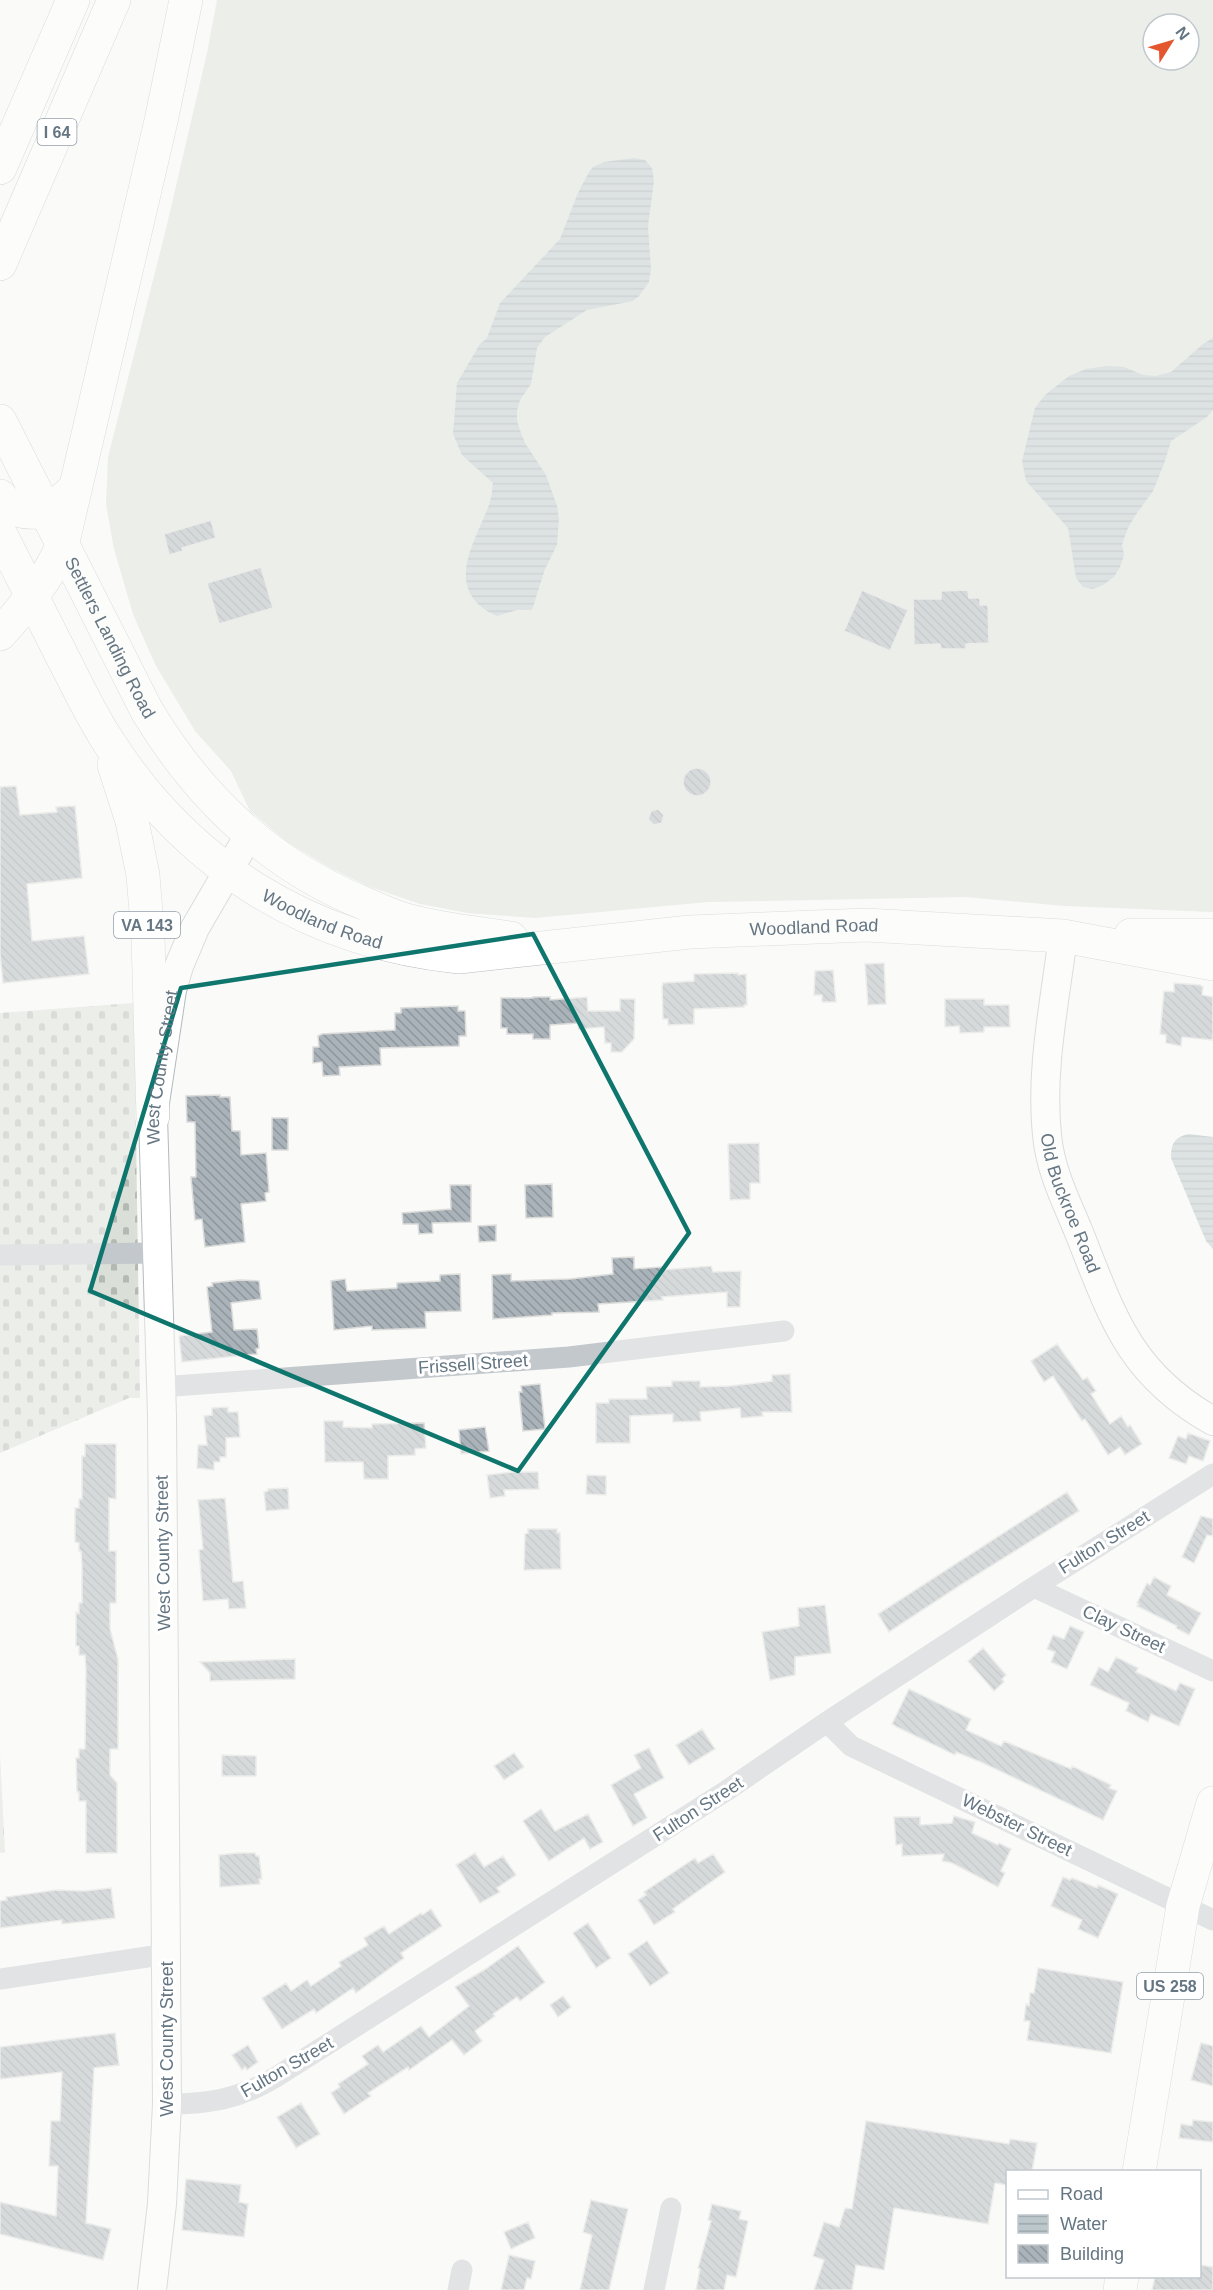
<svg xmlns="http://www.w3.org/2000/svg" width="1213" height="2290" font-family="Arial,sans-serif">
	<style>
		.grass { fill: #dadfd7; fill-rule: evenodd }
		.cemetery { fill: url(#cemetery-stones) }
		.water { fill: url(#water-rules) }
		.building { fill: url(#building-back-hatch); stroke: #dcdcda; stroke-width: 1.5 }
		.lines { fill: none; stroke-linecap: round; stroke-linejoin: round }
		.secondary-casing { stroke: #b3babf; stroke-width: 30 }
		.primary-casing { stroke: #b5babe; stroke-width: 34 }
		.highway-casing { stroke: #b4b9bd; stroke-width: 34 }
		.street { stroke: #c3c8cc; stroke-width: 21 }
		.secondary { stroke: #fff; stroke-width: 28 }
		.primary { stroke: #fff; stroke-width: 33 }
		.highway { stroke: #fff; stroke-width: 33 }
		.marked { fill: none; stroke: #0f766e; stroke-width: 4.5; stroke-linejoin: round }
		.labels { text-anchor: middle; dominant-baseline: central; stroke-width: 6; stroke-linejoin: round; paint-order: stroke }
		.shield { fill: #fff; stroke: #939fa8; stroke-width: 1.5 }
		.shield-label { font-size: 16px; font-weight: bold; fill: #657683 }
		.street-label { font-size: 18px; fill: #657683; stroke: #fff }
	</style>
	<defs>
		<pattern id="cemetery-stones" width="16" height="16" patternUnits="userSpaceOnUse" patternTransform="scale(1.5)"><rect width="16" height="16" fill="#dadfd7"/><path d="M2 7V4a2 2 0 0 1 4 0v3zM10 15v-3a2 2 0 0 1 4 0v3z" fill="#b4b9b4"/></pattern>
		<pattern id="water-rules" width="6" height="5" patternUnits="userSpaceOnUse" patternTransform="scale(1.5)"><rect width="6" height="5" fill="#bbc7cb"/><path d="M0 2.5h6" fill="none" stroke="#9ca6aa"/></pattern>
		<pattern id="building-back-hatch" width="6" height="6" patternUnits="userSpaceOnUse" patternTransform="scale(1.5)"><rect width="6" height="6" fill="#aab3b9"/><path d="M-1 5l2 2M0 0l6 6M5-1l2 2" fill="none" stroke="#8e969c"/></pattern>
	</defs>
	<rect width="100%" height="100%" fill="#fafaf8"/>
	<path class="grass" d="M217,0h996v912l-148,-6 -100,-9 -257,5 -173,16 -67,-5 -48,-9 -52,-18 -36,-17 -45,-27 -37,-31 -19,-40 -36,-40 -40,-67 -22,-50 -19,-65 -8,-45 2,-47 58,-228 41,-176zM1153,24h36v36h-36z"/>
	<path class="cemetery" d="M134,1003l6,395h-11l-129,55v-440z
		M0,1755l5,97 -5,1z"/>
	<path class="water" d="M634,158l11,2 7,8 2,13 -6,45 3,43 -2,13 -10,14 -6,5 -46,9 -42,27 -8,11 -6,36 -11,16 -3,11v10l4,12 4,10 21,32 11,31 2,13 -2,26 -12,24 -13,41h-15l-20,6c-57,-26 -21,-74 -7,-114 2,-7 2,-13 3,-19l-31,-28 -9,-21 4,-51 23,-39 7,-6 13,-35 60,-64 18,-46 11,-21 4,-5 11,-5z
		M1213,338v72l-6,7 -36,24 -7,23 -11,27 -18,25 -8,14 -5,15 2,10 -4,12 -6,10 -11,8 -10,4 -10,-2 -7,-9 -8,-50 -42,-47 -4,-20 13,-53 10,-13 24,-19 17,-7 21,-3 17,1 19,8 13,1 15,-4 32,-28z
		M1189,1134l24,3v112l-7,-8 -35,-83c0,-14 3,-21 18,-24z"/>
	<path class="building" d="M211,520l5,18 -34,10 1,3 -14,4 -5,-21z
		M261,567l12,41 -54,16 -12,-41z
		M862,590l46,20 -18,41 -46,-20z
		M968,590l1,8h11v7h8l1,38 -23,1v5h-25l-1,-5 -26,1 -1,-46h28v-8z
		M683 782a14 14 0 1 1 28 0a14 14 0 1 1-28 0Z
		M16,786l4,29 37,-3 -1,-5 19,-1 7,72 -55,6 5,57 52,-5 5,38 -86,9 -3,-30v-166z
		M658,809l6,6 -2,8 -8,2 -6,-6 3,-8z
		M884,963l2,41 -18,1 -3,-41z
		M833,970l3,32h-14v-7h-8l1,-24z
		M738,973v2l8,-1 1,31h-3v2l-50,2v15l-26,1v-6h-5l-1,-32 1,-4 31,-2v-7z
		M1174,983l26,2 3,2 -1,8 11,2v43l-31,-3 -1,9 -15,-3v-8l-6,-1 4,-43 10,1z
		M533,997h17v3l37,-3 1,14h32v-12h15l-1,40 -12,13h-11v-9h-6l-1,-16 -25,2 -1,-6 -28,2v14h-17v-5h-26v-6h-6v-30h32z
		M945,999h39v6h25l1,22h-26v5l-24,1 -1,-7 -14,1z
		M458,1006v5h7l1,25h-7v10l-79,2 1,17 -42,2 1,8 -17,1 -1,-14 -9,1v-16h6l-1,-11 4,-2 73,-4v-17h6v-5z
		M220,1095v2h10l2,34h8l1,24 25,-2 3,39 -4,1 1,8 -25,3 4,38 -40,5 -3,-28 -7,1 -4,-43h5l-1,-55h-8l-1,-26z
		M272,1118h16v32h-16z
		M759,1143l1,40h-10v16l-20,1 -2,-56z
		M552,1184l1,33 -27,1 -1,-33z
		M450,1185h21v37l-39,1 1,10 -14,1 -1,-10h-15l-1,-11 49,-4z
		M496,1225v16l-17,1 -1,-16z
		M634,1257v12l28,-2v3l49,-4 2,6 28,-1 -1,36h-13v-15l-65,5 1,3 -65,4 1,8 -47,1v2l-59,4 -1,-44 19,-1v7l59,-2 43,-5 -1,-16z
		M460,1274l1,37 -36,1 1,16 -54,2v-4l-38,4 -3,-49 14,-2 2,12 50,-3v-5l43,-2v-6z
		M240,1280l19,1 2,18 -30,4 3,27 23,-1 2,19 -3,1 1,5 -75,8 -3,-26 33,-4 -5,-45 6,-1 -1,-3z
		M1057,1344l26,36 4,-3 9,14 -5,3 19,30 11,-8 7,11 2,-2 12,19 -17,11 -5,-8 -12,8 -23,-36 -3,2 -29,-45 -9,6 -13,-21z
		M790,1374l2,38h-30l1,4 -22,2 -1,-10 -40,4 1,9 -28,1v-8l-43,2v27h-34v-40h13v-4h38l-1,-12 26,-1v-5h28v6l30,-1 42,-5v-6z
		M540,1384l5,45 -22,2 -4,-39h3l-1,-6z
		M228,1407v5h10l2,25 -14,1v19h-6v5h-6v8l-17,-2 1,-23h9l-3,-29 8,-1v-7z
		M324,1421h19v6l29,1v-4l52,-1 2,25 -11,1v6l-27,1v23h-24l-1,-17h-38z
		M485,1427l4,24 -28,3 -2,-24z
		M1188,1433l22,8 -7,20 -14,-5 -3,8 -17,-6 9,-22 8,3z
		M85,1444h31v55l-7,-1v53h7v52h-6v26l8,30v90h-8v26l7,8v70h-31v-52h-7v-9h-2l-1,-34h3v-9h6l1,-79 -1,-15h-6v-9h-3v-34l3,1v-10h3v-38l-1,-14h-2v-8l-4,-1v-34h4v-9h3v-43h3z
		M513,1472h25l1,17 -35,1 1,6 -15,2 -3,-23z
		M587,1475l19,1v19l-20,-1z
		M288,1488l1,21 -23,2 -2,-19 4,-1v-2z
		M1067,1492l12,19 -120,75 -70,46 -11,-18z
		M225,1498l8,84 10,-1 3,27 -17,1 -1,-10 -25,2 -4,-51 4,-1 -5,-49z
		M1201,1516l12,3v17l-6,-1 -13,28 -12,-6z
		M528,1529h29v4h3l1,36 -37,1 1,-36 3,-1z
		M1154,1577l17,9 -4,9 34,18 -12,22 -13,-7 1,-2 -40,-20 2,-2 -2,-1 10,-20 3,2z
		M825,1605l6,48 -36,4v18l-25,5 -8,-48 37,-6 -1,-18z
		M1070,1626l14,6 -17,37 -16,-7 4,-10 -8,-3 6,-14 11,4z
		M983,1648l23,27 -4,4 2,3 -10,9 -26,-30z
		M1116,1657l22,11 -2,4 40,19 4,-8 15,6 -16,37 -28,-12 -3,8 -22,-11 3,-8 -39,-18 9,-18 9,5z
		M295,1659v20l-46,1 -39,1v-8l-10,-11z
		M909,1689l62,30 -5,11 35,16 3,-5 67,28 1,-3 39,19 -2,3 8,3 -14,29 -120,-57 -27,-11 -1,3 -58,-28 -5,-3z
		M702,1729l13,20 -26,16 -13,-20z
		M649,1748l15,30 -30,16 13,24 -14,8 -22,-41 30,-17 -7,-13z
		M514,1753l10,14 -20,13 -10,-14z
		M222,1755l34,1v20h-34z
		M541,1809l14,22 33,-17 15,28 -13,7 -6,-11 -35,23 -26,-40z
		M954,1816l21,6 -3,11 26,12 1,-2 12,6 -10,22 4,2 -7,14 -46,-24 -10,-2 2,-7 -42,2v-12l-6,1 -2,-28h26v8l32,-2z
		M237,1853h18l1,3h3l3,23h-3l1,5 -40,3 -1,-32z
		M475,1853l9,14 19,-11 13,19 -19,13 3,4 -20,11 -24,-38z
		M713,1854l12,18 -52,37 2,3 -21,13 -16,-25 8,-5 -2,-3 51,-34 3,5z
		M1063,1877l7,3 2,-2 25,10 1,-3 20,9 -20,44 -20,-9 4,-9 -31,-14z
		M111,1888l4,30 -53,6v-4l-62,8v-27l7,-1 -1,-3 50,-7 28,1z
		M431,1909l11,17 -41,27 3,5 -48,35 -3,-5 -37,25 -2,-4 -32,20 -20,-31 24,-15 5,8 16,-11 4,6 30,-20 -2,-4 29,-17 -4,-7 13,-8 7,-4 5,8 32,-21 1,2z
		M588,1923l23,35 -15,10 -23,-35z
		M647,1941l22,32 -19,13 -22,-32z
		M518,1946l27,36 -25,19 -3,-4 -24,17 2,2 -20,15 7,10 -18,14 -12,-15 -43,30 -1,-3 -40,26 3,3 -27,18 -13,-21 9,-6 -2,-3 30,-20 -6,-8 16,-11 5,7 38,-26 8,11 40,-31 -14,-19 29,-17z
		M1038,1968l85,14 -12,71 -84,-13 3,-19h-6l2,-17 3,1 1,-12h4z
		M563,1996l8,11 -13,10 -8,-12z
		M115,2033l4,32 -25,3 -2,40 -6,115 25,6 -8,31 -103,-26v-32l56,14 2,-50h-9l1,-22 1,-23h9l2,-49 -62,7v-32z
		M1201,2043l12,3v40l-22,-6z
		M248,2045l10,17 -11,8 -2,-3 -3,3 -10,-15z
		M301,2103l19,31 -24,14 -19,-31z
		M1193,2120l20,2v20l-34,-4 2,-14 11,2z
		M866,2121l143,23 1,-5 27,4 -5,29h-24v13l-13,-2 -7,41 -94,-16 -10,62 -28,-5 -4,25h-38l10,-30 -11,-4 11,-34 15,5 6,-19 7,1z
		M186,2179l55,6 -2,17 9,2 -4,33 -62,-7z
		M591,2200l37,9 -19,81h-29l12,-55 -9,-3z
		M712,2204l29,7 -2,8 9,2 -12,56 -9,-2 -3,15h-28l4,-21 -2,-1 13,-47 -3,-1z
		M528,2222l7,16 -24,11 -7,-17z
		M509,2255l26,6 -4,18 -4,-1 -3,12h-23z
		M1200,2265l13,2v23h-61l3,-13h45z"/>
	<g class="lines">
		<defs>
			<g id="secondary">
				<path id="s1" d="M1063,936c-8,66 -23,133 -16,199 3,34 18,64 31,95 34,85 50,143 135,191"/>
				<path id="s2" d="M152,2290l10,-86 5,-100 -5,-688 -9,-300 19,-126 7,-24 16,-38 54,-93"/>
			</g>
			<g id="primary">
				<path id="s3" d="M0,421l147,290c52,86 120,152 214,191 14,6 28,13 42,17 36,10 72,14 108,19"/>
				<path id="s4" d="M0,533c21,42 42,84 63,125 14,27 27,55 43,80 80,127 203,204 353,219l231,-25 176,-7 197,11 150,28"/>
				<path d="M114,765l18,56 11,54 5,62 5,179"/>
				<path d="M1131,935h82"/>
				<path d="M1139,2172l44,-266 30,-103"/>
				<path d="M1120,2290l2,-14"/>
			</g>
			<path id="highway" d="M0,168l73,-168
				M0,264l114,-264
				M0,496c24,29 54,15 75,-8
				M0,634c25,-28 47,-53 62,-88l99,-425 25,-121"/>
		</defs>
		<use href="#secondary" class="secondary-casing"/>
		<use href="#primary" class="primary-casing"/>
		<use href="#highway" class="highway-casing"/>
		<path class="street" d="M0,1255l156,-2
			M161,1387l408,-30 215,-26
			M1034,1587l179,84
			M827,1722l24,24 362,174
			M0,1979l167,-25
			M167,2104c43,0 72,-5 109,-27l450,-286 101,-69 207,-135 179,-113
			M458,2290l4,-20
			M654,2290l17,-82"/>
		<use href="#secondary" class="secondary"/>
		<use href="#primary" class="primary"/>
		<use href="#highway" class="highway"/>
	</g>
	<path d="M0 0H1213V2290H0ZM533,934l156,299 -171,238 -428,-180 91,-303z" fill="#fafaf8" fill-opacity=".55" fill-rule="evenodd"/>
	<path class="marked" d="M533,934l156,299 -171,238 -428,-180 91,-303z"/>
	<g class="labels">
		<g class="shield">
			<rect x="37.5" y="119" width="39" height="26" rx="4.5"/>
			<rect x="114" y="912" width="66" height="26" rx="4.5"/>
			<rect x="1137" y="1973" width="66" height="26" rx="4.5"/>
		</g>
		<g class="shield-label">
			<text x="57" y="132">I 64</text>
			<text x="147" y="925">VA 143</text>
			<text x="1170" y="1986">US 258</text>
		</g>
		<g class="street-label">
			<text stroke="none"><textPath href="#s3" startOffset="243">Settlers Landing Road</textPath></text>
			<text stroke="none"><textPath href="#s4" startOffset="519">Woodland Road</textPath></text>
			<text stroke="none"><textPath href="#s4" startOffset="1018">Woodland Road</textPath></text>
			<text stroke="none"><textPath href="#s2" startOffset="1224">West County Street</textPath></text>
			<text stroke="none"><textPath href="#s1" startOffset="272">Old Buckroe Road</textPath></text>
			<text transform="translate(473 1364) rotate(-4)">Frissell Street</text>
			<text transform="translate(1104 1542) rotate(-32)">Fulton Street</text>
			<text transform="translate(163 1553) rotate(-91)">West County Street</text>
			<text transform="translate(1124 1629) rotate(25)">Clay Street</text>
			<text transform="translate(698 1809) rotate(-33)">Fulton Street</text>
			<text transform="translate(1017 1825) rotate(26)">Webster Street</text>
			<text transform="translate(167 2039) rotate(-90)">West County Street</text>
			<text transform="translate(287 2067) rotate(-30)">Fulton Street</text>
		</g>
	</g>
	<rect x="1006" y="2170" width="195" height="108" fill="#ffffff" stroke="#c1c8cd" stroke-width="1.5"/>
	<rect x="1018" y="2190" width="30" height="9" fill="#ffffff" stroke="#c1c8cd" stroke-width="1.5"/>
	<text x="1060" y="2200" font-size="18" fill="#657683">Road</text>
	<rect x="1018" y="2215" width="30" height="18" fill="url(#water-rules)" stroke="#c1c8cd" stroke-width="1.5"/>
	<text x="1060" y="2230" font-size="18" fill="#657683">Water</text>
	<rect x="1018" y="2245" width="30" height="18" fill="url(#building-back-hatch)" stroke="#c1c8cd" stroke-width="1.5"/>
	<text x="1060" y="2260" font-size="18" fill="#657683">Building</text>
	<g transform="translate(1171 42) rotate(53)"><circle r="28" fill="#ffffff" stroke="#c1c8cd" stroke-width="1.5"/>
	<path d="M0-4.5L10 22L0 15L-10 22Z" fill="#e4572e"/>
	<text y="-9" font-size="16" font-weight="bold" text-anchor="middle" fill="#657683">N</text>
	</g>
</svg>
